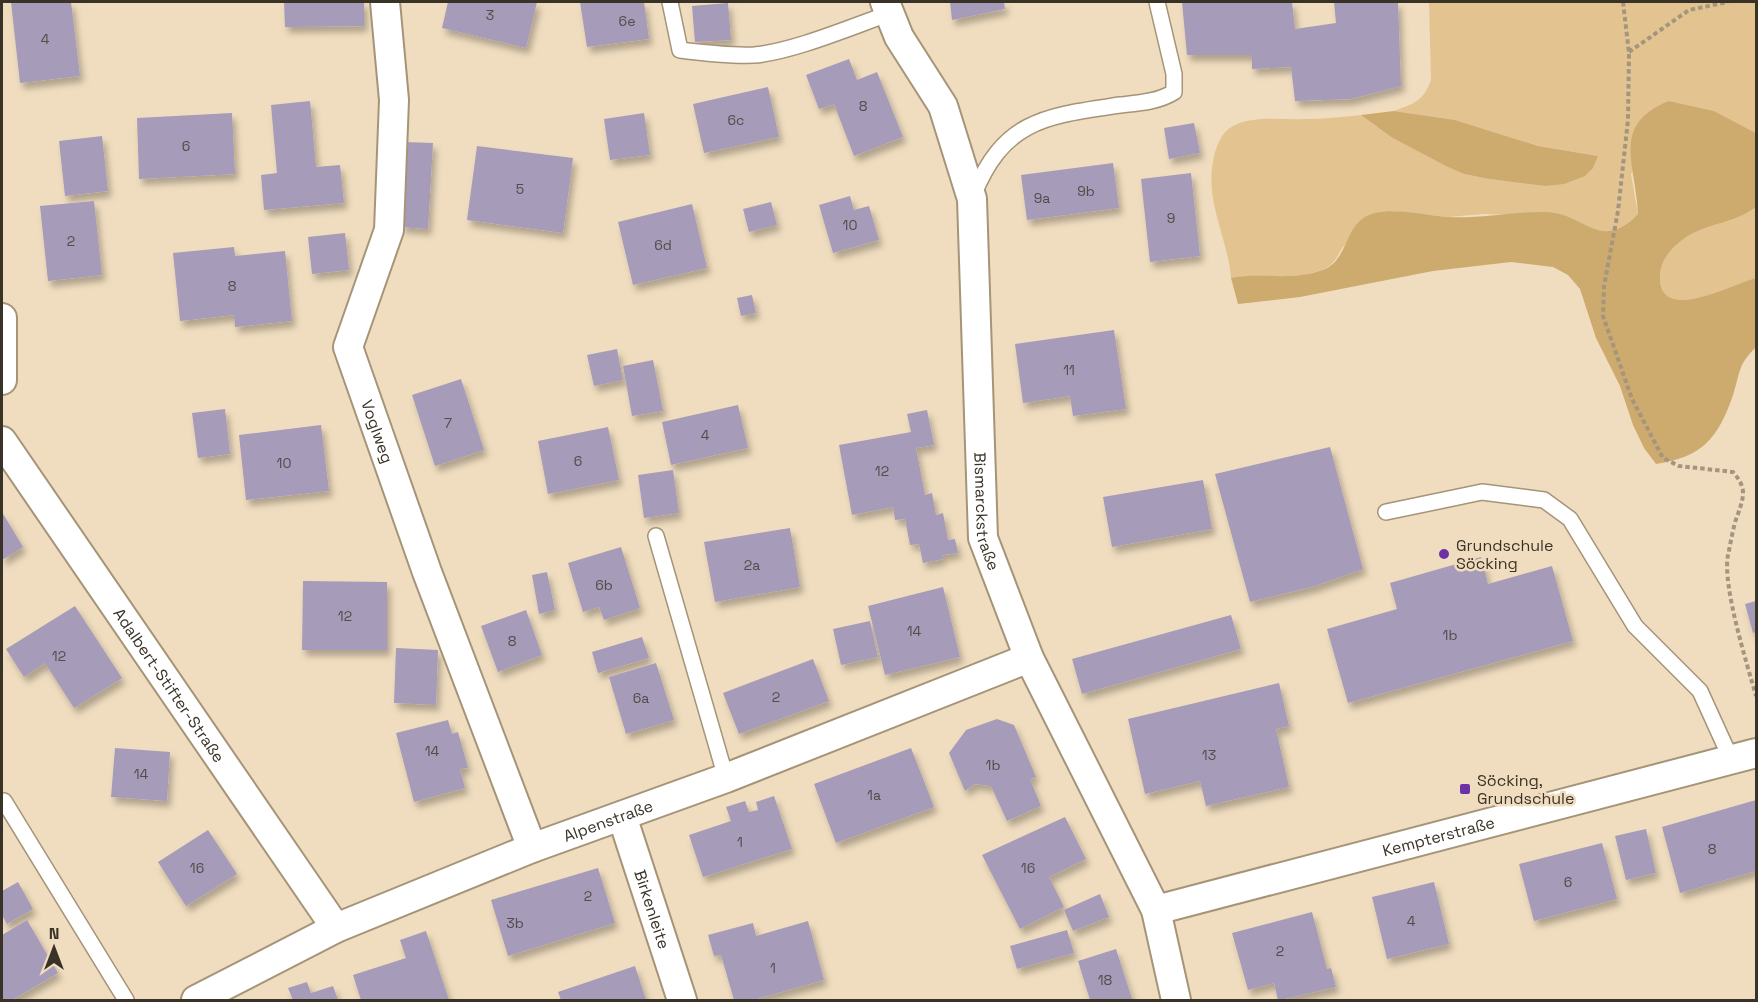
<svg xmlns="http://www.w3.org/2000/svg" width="1758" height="1002" font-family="'Space Grotesk',sans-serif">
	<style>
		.green { fill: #e3c491 }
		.forest { fill: #cdaa6e }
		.building { fill: #a69bb9; filter: url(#shadow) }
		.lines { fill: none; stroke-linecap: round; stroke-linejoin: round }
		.service-casing { stroke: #a59478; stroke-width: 18 }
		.minor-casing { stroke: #a59478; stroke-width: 32 }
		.path { stroke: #a3957e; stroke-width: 4; stroke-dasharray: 4.5 3; stroke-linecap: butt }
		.service { stroke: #fff; stroke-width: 15 }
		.minor { stroke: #fff; stroke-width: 28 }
		.poi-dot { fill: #6b32a8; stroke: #f0ddbf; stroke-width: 2 }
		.labels { text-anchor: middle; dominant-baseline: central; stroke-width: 5; stroke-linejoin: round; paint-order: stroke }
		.number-label { font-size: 14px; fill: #544c4b }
		.street-label { font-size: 16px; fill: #393226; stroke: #f0ddbf }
		.poi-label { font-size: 16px; fill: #393226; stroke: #f0ddbf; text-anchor: start }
	</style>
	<defs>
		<filter id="shadow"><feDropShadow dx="3.5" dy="6" stdDeviation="3" flood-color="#0004"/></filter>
	</defs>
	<rect width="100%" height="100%" fill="#f0ddbf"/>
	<path class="green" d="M1429,2h327v131l-42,-22 -45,-10 -38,73 7,40 -14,13 -13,5 -16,-2 -29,-13 -82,-3 -36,3 -57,-6c-15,12 -35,22 -48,36 -6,8 -8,17 -17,21 -30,15 -65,4 -95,10 -2,-27 -14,-53 -18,-80 -4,-21 -1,-61 20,-72 21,-11 49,-6 73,-7 18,0 36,-2 55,-4l30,22 73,37 25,5 56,7 53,-30 -60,-10 -83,-26 -61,-9c19,-7 30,-10 37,-31z
		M1756,207v71c-20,4 -99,49 -96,-3 1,-16 12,-28 25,-37 22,-15 51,-15 71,-31z"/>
	<path class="forest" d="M1669,101l45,10 42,22v74c-20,16 -49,16 -71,31 -13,9 -24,21 -25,37 -3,52 76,7 96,3v69c-19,19 -15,24 -23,48 -15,44 -31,62 -77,69l-12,-16 -11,-23 -13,-39 -24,-48 -16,-49 -12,-14 -15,-8 -42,-5 -78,9 -133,26 -62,7 -7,-26c30,-6 63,4 94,-9 25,-11 19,-49 50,-56 24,-5 48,2 72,4 33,2 67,-6 100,-5 39,2 53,41 91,2 -2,-49 -28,-90 31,-113z
		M1394,111l61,9 83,26 60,10 -5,12 -8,8 -21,8 -19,2 -56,-7 -25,-5 -18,-8 -55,-29 -30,-22z"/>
	<path class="building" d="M11,2h60l9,74 -60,7z
		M284,2h80v24l-79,1z
		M448,2h89l-11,46 -84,-20z
		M580,2h64l5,37 -62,8z
		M950,2h54l1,7 -53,11z
		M1182,2h110l3,27 41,-6 -2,-21h64l3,84 -50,13 -56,2 -4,-34 -39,2v-14h-65z
		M728,3l3,37 -36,2 -3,-36z
		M849,59l8,21 20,-8 26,65 -49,19 -20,-52 -15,5 -13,-34z
		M768,87l11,50 -75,16 -11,-49z
		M310,101l6,66 24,-2 4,38 -80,7 -3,-35 16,-2 -6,-68z
		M232,113l3,61 -96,5 -2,-61z
		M644,113l6,42 -40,5 -6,-41z
		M1194,123l6,30 -31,6 -5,-31z
		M102,136l6,55 -43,5 -6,-55z
		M405,142l28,1 -5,86 -27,-2z
		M477,146l96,12 -10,75 -96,-13z
		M1113,163l6,45 -92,12 -6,-45z
		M1191,173l9,83 -50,6 -9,-83z
		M850,196l4,14 15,-4 10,34 -46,13 -14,-48z
		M94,201l8,74 -54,6 -8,-75z
		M771,202l6,23 -28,7 -6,-23z
		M692,204l15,64 -74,17 -15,-63z
		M345,233l4,37 -37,4 -4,-37z
		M234,247l1,9 50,-5 7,70 -57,6 -1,-12 -54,6 -7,-68z
		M752,295l4,18 -15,3 -4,-18z
		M1114,330l12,79 -53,7 -3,-20 -47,7 -8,-59z
		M617,349l6,31 -29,6 -7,-31z
		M653,360l10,51 -31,5 -9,-50z
		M461,379l23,71 -49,16 -23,-71z
		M738,405l10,43 -77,17 -9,-43z
		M225,409l5,45 -32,4 -6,-45z
		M927,410l7,35 -18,3 9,47 7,-2 4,22 7,-2 5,27 7,-1 3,14 -16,2 1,4 -20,4 -4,-19 -9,1 -5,-26 -10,1 -2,-13 -41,8 -13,-70 72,-13 -4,-18z
		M321,425l8,66 -83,9 -7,-65z
		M608,427l11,53 -71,14 -10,-53z
		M1330,447l33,122 -48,17 -65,16 -35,-128z
		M673,470l6,43 -35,5 -6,-43z
		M1203,480l9,49 -100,18 -9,-50z
		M2,512l21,35 -21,13z
		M790,528l10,59 -85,15 -11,-60z
		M621,547l19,61 -36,12 -5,-13 -16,5 -15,-49z
		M1481,557l7,27 64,-18 21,75 -225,62 -21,-74 70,-20 -7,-26z
		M547,572l8,38 -16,4 -7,-39z
		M303,581l84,1v68h-85z
		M943,587l17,70 -75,18 -17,-69z
		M1756,601v31l-3,1 -8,-29z
		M75,606l47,72 -48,30 -29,-45 -21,14 -18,-28z
		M526,610l16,45 -44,17 -17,-46z
		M1231,615l10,34 -159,45 -10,-35z
		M870,621l8,36 -37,8 -8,-36z
		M642,637l7,21 -51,15 -6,-21z
		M396,648l42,2 -2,55 -42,-2z
		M813,659l16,42 -90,33 -16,-41z
		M656,663l18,57 -48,14 -17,-57z
		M1279,683l10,43 -13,3 13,58 -83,19 -6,-25 -55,13 -17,-75z
		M997,719l17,6 22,52 -6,2 11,27 -34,15 -16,-35 -16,-2 -10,7 -16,-38 17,-23z
		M448,720l4,14 6,-2 10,36 -8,1 5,19 -51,14 -18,-69z
		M115,748l55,4 -3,49 -56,-4z
		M911,748l23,59 -98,36 -22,-59z
		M774,796l18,53 -89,28 -14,-42 42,-14 -5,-14 19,-6 4,11 9,-2 -2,-8z
		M1756,800v71l-76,22 -18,-66z
		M1065,817l21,42 -37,18 15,30 -44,22 -38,-74z
		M1646,829l10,44 -30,7 -11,-44z
		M208,830l29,44 -51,32 -28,-44z
		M1602,843l15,56 -83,22 -15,-57z
		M598,868l17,55 -107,33 -17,-56z
		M18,882l15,27 -26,15 -5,-9v-24z
		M1434,882l15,62 -62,15 -15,-62z
		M1100,894l9,23 -36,14 -9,-21z
		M1312,912l15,57 4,-1 5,19 -56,13h-2l-4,-17 -26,7 -16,-57z
		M27,920l31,53 -46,27h-10v-65z
		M808,921l16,59 -71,20h-19l-13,-45 -7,1 -6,-21 45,-12 3,13z
		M1067,930l7,23 -57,16 -7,-23z
		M426,931l23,69h-88l-8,-25 53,-17 -6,-18z
		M1116,949l16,50 -42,1 -12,-39z
		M635,966l11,34h-85l-3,-8z
		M307,982l4,11 22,-7 5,14h-45l-5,-12z"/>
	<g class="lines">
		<defs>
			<path id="service" d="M670,2l10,48c24,3 49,6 74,5 38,-3 97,-28 134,-41
				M973,196c31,-77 73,-80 147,-91 18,-2 38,-3 54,-13v-18l-17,-72
				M1386,512l96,-20 62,8 26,19 65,107 65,65 31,68
				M656,536l70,242
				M4,801l122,199"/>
			<g id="minor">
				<path id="s1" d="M385,2l9,98 -5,130 -41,117 79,225 105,276"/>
				<path id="s2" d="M885,2l14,35 44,69 29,93 11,339 46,120 127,252 20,90"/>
				<path d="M2,318v62"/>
				<path id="s3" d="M2,441l334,487"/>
				<path id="s4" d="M622,816l60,184"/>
				<path id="s5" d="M1156,910l600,-157"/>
				<path id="s6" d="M196,1000l140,-72 196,-80 194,-70 303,-120"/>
			</g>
		</defs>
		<use href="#service" class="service-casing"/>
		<use href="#minor" class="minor-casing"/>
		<path class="path" d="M1623,2l6,51 -1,67 -10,91 -14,75 -1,30 29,83 31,59 16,8 54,6c14,16 11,24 5,42 -5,12 -7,28 -10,41 -6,30 19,109 28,141
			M1629,52l60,-42 39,-8"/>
		<use href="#service" class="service"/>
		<use href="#minor" class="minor"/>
	</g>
	<g class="poi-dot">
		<circle cx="1444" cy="554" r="6"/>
		<rect x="1459" y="783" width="12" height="12" rx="3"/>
	</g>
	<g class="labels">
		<g class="number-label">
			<text x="490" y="15">3</text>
			<text x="627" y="21">6e</text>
			<text x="45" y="39">4</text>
			<text x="863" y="106">8</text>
			<text x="736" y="120">6c</text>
			<text x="186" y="146">6</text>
			<text x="520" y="189">5</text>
			<text x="1086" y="191">9b</text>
			<text x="1042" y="198">9a</text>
			<text x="1171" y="218">9</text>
			<text x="850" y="225">10</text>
			<text x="71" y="241">2</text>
			<text x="663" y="245">6d</text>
			<text x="232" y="286">8</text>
			<text x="1069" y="370">11</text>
			<text x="448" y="423">7</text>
			<text x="705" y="435">4</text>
			<text x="578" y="461">6</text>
			<text x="284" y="463">10</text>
			<text x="882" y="471">12</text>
			<text x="752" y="565">2a</text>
			<text x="604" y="585">6b</text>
			<text x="345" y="616">12</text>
			<text x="914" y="631">14</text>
			<text x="1450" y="635">1b</text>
			<text x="512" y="641">8</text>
			<text x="59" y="656">12</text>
			<text x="776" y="697">2</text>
			<text x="641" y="698">6a</text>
			<text x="432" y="751">14</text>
			<text x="1209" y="755">13</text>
			<text x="993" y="765">1b</text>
			<text x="141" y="774">14</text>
			<text x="874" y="795">1a</text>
			<text x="740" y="842">1</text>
			<text x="1712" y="849">8</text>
			<text x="197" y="868">16</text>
			<text x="1028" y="868">16</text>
			<text x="1568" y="882">6</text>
			<text x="588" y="896">2</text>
			<text x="1411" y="921">4</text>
			<text x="515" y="923">3b</text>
			<text x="1280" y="951">2</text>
			<text x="773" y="968">1</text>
			<text x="1105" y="980">18</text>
		</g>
		<g class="street-label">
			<text stroke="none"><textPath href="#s1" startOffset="442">Voglweg</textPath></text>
			<text stroke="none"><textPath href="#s2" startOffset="530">Bismarckstraße</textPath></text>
			<text stroke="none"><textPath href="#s3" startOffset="296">Adalbert-Stifter-Straße</textPath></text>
			<text stroke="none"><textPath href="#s6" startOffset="450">Alpenstraße</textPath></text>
			<text stroke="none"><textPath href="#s5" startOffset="292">Kempterstraße</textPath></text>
			<text stroke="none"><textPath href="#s4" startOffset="98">Birkenleite</textPath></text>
		</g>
		<g class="poi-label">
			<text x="1456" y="545">Grundschule<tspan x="1456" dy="18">Söcking</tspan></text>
			<text x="1477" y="780">Söcking,<tspan x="1477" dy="18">Grundschule</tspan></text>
		</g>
	</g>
	<rect width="1758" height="1002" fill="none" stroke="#393226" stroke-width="6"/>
	<g transform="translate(54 948)" stroke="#f0ddbf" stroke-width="4.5" paint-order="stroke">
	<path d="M0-4.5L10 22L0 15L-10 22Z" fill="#393226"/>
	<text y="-9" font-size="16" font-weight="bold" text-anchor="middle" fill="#393226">N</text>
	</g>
</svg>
